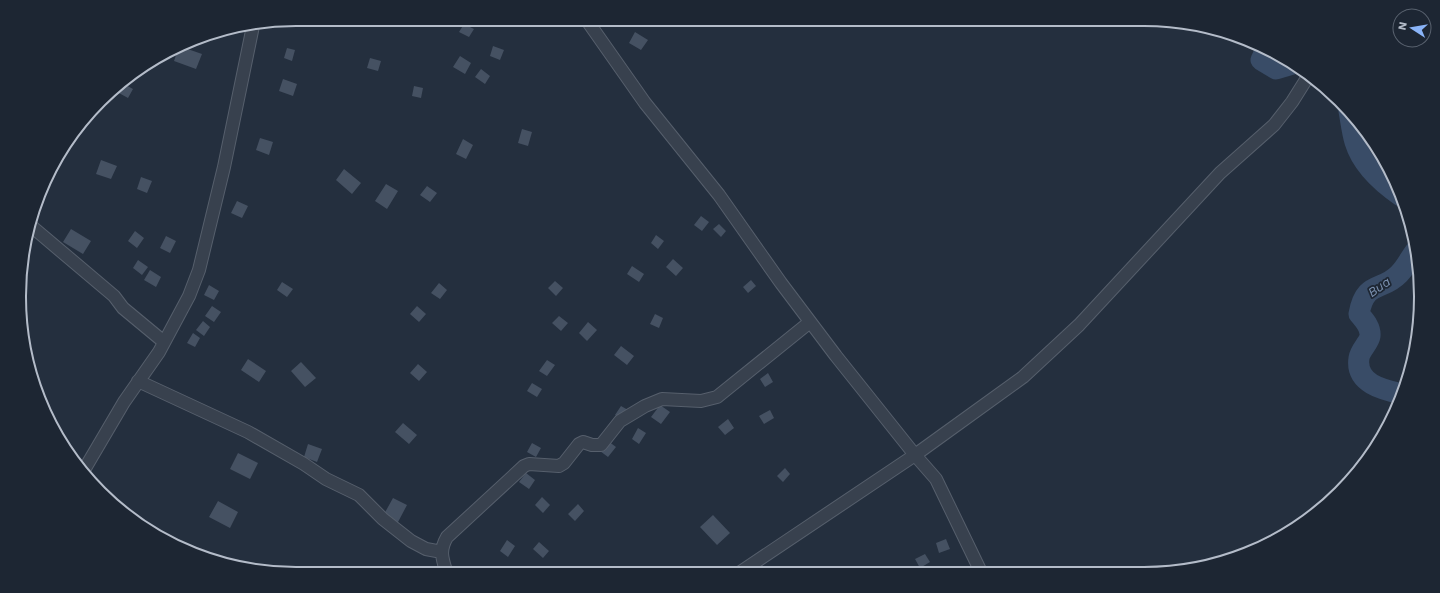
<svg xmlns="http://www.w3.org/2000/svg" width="1440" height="593" font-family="'Work Sans',sans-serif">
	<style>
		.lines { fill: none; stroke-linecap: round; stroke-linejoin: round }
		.river { stroke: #394c67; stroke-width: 21 }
		.building { fill: #455162 }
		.minor-casing { stroke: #565f6c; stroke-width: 14 }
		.minor { stroke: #38414e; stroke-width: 12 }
		.labels { text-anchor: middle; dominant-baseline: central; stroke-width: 3.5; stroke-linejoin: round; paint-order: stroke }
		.water-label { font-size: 13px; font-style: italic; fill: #7c92b1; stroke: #1d2633 }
		.rim { fill: none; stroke: #b4bcc9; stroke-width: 2 }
	</style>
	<rect width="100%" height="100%" fill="#242f3e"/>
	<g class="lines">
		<path class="river" d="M1266,49l-5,11 15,9 17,-5
			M1349,111c2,11 3,21 6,31 7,23 27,41 46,54
			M1402,394c-18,-4 -47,-10 -43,-36 1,-8 10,-15 11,-22 1,-9 -6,-16 -11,-22 6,-34 23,-22 40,-40 7,-7 11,-16 17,-24"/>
	</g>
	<path class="building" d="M732,19h13l-4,6 -9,-5z
		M464,24l10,5 -5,8 -10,-5z
		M635,32l13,8 -7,10 -12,-7z
		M179,46l23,8 -6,15 -22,-8z
		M493,46l11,4 -4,10 -10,-4z
		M287,48l8,2 -3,11 -8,-3z
		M460,56l11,7 -6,11 -12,-7z
		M370,58l11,3 -3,10 -11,-3z
		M481,69l9,7 -5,8 -10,-7z
		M283,79l14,5 -4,12 -14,-5z
		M122,83l11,6 -5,9 -11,-6z
		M414,86l9,2 -2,10 -9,-2z
		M522,129l10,3 -4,14 -10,-3z
		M260,138l13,4 -4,13 -13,-5z
		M463,139l10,6 -7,14 -10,-5z
		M101,160l16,6 -6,13 -15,-5z
		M344,169l17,14 -9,11 -16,-14z
		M141,177l11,4 -5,12 -10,-4z
		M386,184l12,7 -11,18 -12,-8z
		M427,186l10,7 -7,9 -10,-7z
		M237,201l11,5 -6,12 -11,-5z
		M701,216l8,6 -7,9 -8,-6z
		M719,224l7,7 -5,6 -8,-8z
		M71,229l20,12 -8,13 -20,-12z
		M135,231l9,7 -7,10 -9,-7z
		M656,235l8,6 -6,8 -7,-6z
		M166,236l10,5 -6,12 -10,-5z
		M673,259l10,9 -7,8 -10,-9z
		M138,260l10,7 -6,8 -9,-7z
		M632,266l12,8 -5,8 -12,-8z
		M150,270l11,7 -5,10 -12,-7z
		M22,271l6,4 -6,8z
		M751,280l5,6 -8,7 -5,-6z
		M555,281l8,7 -7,8 -8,-8z
		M282,282l11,7 -6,8 -10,-7z
		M439,283l8,7 -7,9 -9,-6z
		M209,285l10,6 -5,9 -10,-5z
		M212,306l9,6 -7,10 -9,-6z
		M417,306l9,8 -7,8 -9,-8z
		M655,314l8,4 -4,10 -9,-4z
		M559,316l9,7 -7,8 -9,-8z
		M203,321l7,6 -6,9 -8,-6z
		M588,322l9,8 -10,11 -8,-8z
		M193,333l7,5 -5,9 -8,-4z
		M621,346l13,10 -7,9 -13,-10z
		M248,359l18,12 -7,11 -18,-12z
		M547,360l8,5 -8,11 -8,-5z
		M301,362l15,16 -11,9 -14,-16z
		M418,364l9,8 -8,9 -9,-8z
		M768,373l5,9 -8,5 -5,-8z
		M532,383l10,6 -5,8 -10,-6z
		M660,405l10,7 -9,12 -10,-7z
		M621,406l7,4 -6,10 -7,-5z
		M770,410l4,8 -10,6 -5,-8z
		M728,419l6,9 -9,7 -7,-8z
		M403,423l14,12 -8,9 -14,-12z
		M638,428l8,5 -7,11 -7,-5z
		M608,441l8,6 -8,10 -8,-6z
		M532,443l9,5 -5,9 -9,-5z
		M308,444l14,5 -5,13 -13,-5z
		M238,453l20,10 -8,16 -20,-10z
		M785,468l5,6 -7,8 -6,-6z
		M526,473l9,7 -6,9 -10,-7z
		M542,497l8,8 -7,8 -8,-8z
		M393,498l14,7 -10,19 -14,-8z
		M218,501l20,11 -8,16 -21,-11z
		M578,504l6,7 -9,10 -7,-7z
		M713,515l17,18 -13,12 -17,-18z
		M946,539l4,10 -11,4 -3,-10z
		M507,540l8,6 -7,11 -8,-6z
		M539,542l10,9 -6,7 -10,-9z
		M925,554l5,8 -10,6 -5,-9z
		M1216,560v2l-11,3 -1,-2z"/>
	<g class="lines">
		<defs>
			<path id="minor" d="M586,19l59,84 74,92 62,88 55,73 79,99 21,24 45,93
				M30,225l84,71 9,12 41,34
				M138,381l110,51 56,32 22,15 33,16 24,24 28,22 15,8 16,3
				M84,470l40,-68 35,-50 30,-56 10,-26 25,-103 29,-141
				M739,573l176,-118 108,-78 56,-52 141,-152 54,-48 18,-23 17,-27
				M447,574c-5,-16 -8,-23 0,-37l77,-71 5,-2 30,2 5,-3 15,-19 4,-2 9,3h9l19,-24 25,-15 17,-7 39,2 16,-4 93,-75"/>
		</defs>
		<use href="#minor" class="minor-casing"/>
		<use href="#minor" class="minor"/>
	</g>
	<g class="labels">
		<g class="water-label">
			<text transform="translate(1379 287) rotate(-35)">Bua</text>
		</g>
	</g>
	<path d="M0 0H1440V593H0ZM296 26H1144A270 270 0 0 1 1414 296V297A270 270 0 0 1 1144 567H296A270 270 0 0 1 26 297V296A270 270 0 0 1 296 26Z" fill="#1d2633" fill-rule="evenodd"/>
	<path class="rim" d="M296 26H1144A270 270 0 0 1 1414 296V297A270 270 0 0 1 1144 567H296A270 270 0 0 1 26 297V296A270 270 0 0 1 296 26Z"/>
	<g transform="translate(1412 28) rotate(282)"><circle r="19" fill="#1d2633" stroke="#59626f"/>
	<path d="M0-3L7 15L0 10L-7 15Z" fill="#8ab4f8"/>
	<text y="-6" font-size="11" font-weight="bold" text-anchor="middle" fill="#b4bcc9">N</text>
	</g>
</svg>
